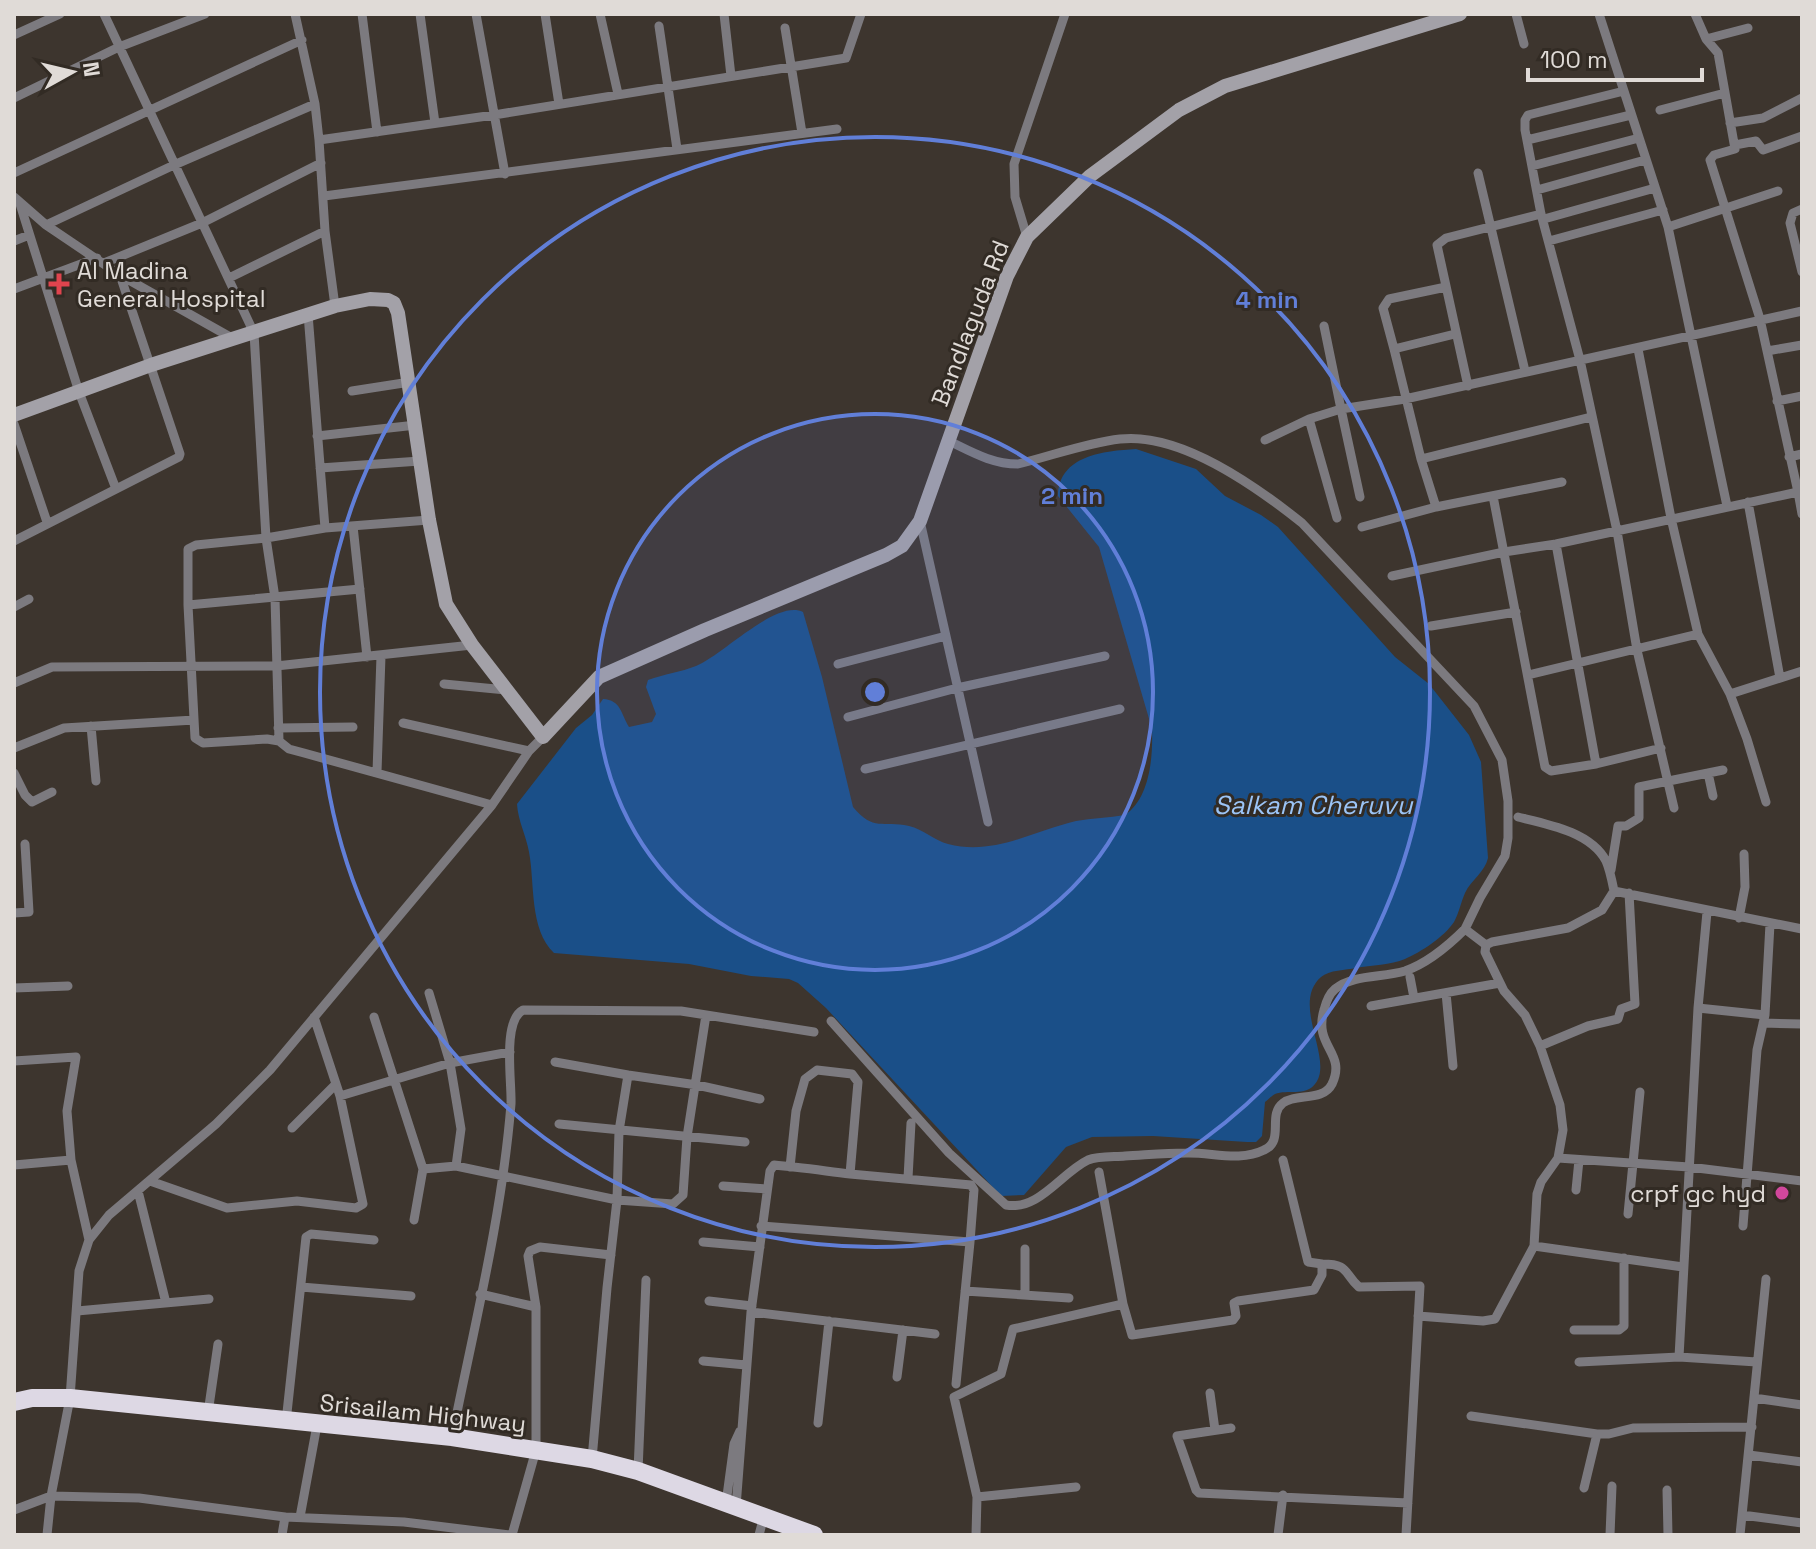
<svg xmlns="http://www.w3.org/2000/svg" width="1816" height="1549" font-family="'Space Grotesk',sans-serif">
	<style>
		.water { fill: #1a4f88 }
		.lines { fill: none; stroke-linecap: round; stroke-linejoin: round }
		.street { stroke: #7c7a7f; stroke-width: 9 }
		.secondary { stroke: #a3a1a8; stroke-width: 14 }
		.highway { stroke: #ddd8e4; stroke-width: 18 }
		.ring { fill: none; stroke: #617fd8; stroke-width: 4 }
		.health-dot { fill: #e0444e; stroke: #322b24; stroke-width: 3 }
		.hotel-dot { fill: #d1479c; stroke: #322b24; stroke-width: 3 }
		.labels { text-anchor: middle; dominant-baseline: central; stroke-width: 6; stroke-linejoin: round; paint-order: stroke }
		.poi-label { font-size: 24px; fill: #e0dbd7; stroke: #322b24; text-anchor: start }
		.street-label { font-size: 24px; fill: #e0dbd7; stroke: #322b24 }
		.water-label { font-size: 26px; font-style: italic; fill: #9bc4f6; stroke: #322b24 }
		.centre { fill: #617fd8; stroke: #322b24; stroke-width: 4 }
		.ring-label { font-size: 24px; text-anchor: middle; font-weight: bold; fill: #617fd8; stroke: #322b24; stroke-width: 6; stroke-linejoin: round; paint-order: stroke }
	</style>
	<rect width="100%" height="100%" fill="#3d352e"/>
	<path class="water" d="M1136,449l60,20 29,27 36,19 17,12 117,130 34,27 40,51 12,27 7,96c-3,14 -17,22 -23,35 -4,9 -6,20 -11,29 -10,15 -33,30 -49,37 -14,6 -34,6 -49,9 -10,2 -27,2 -35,9 -31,27 14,83 -6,107 -10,13 -28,5 -40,10 -4,2 -7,6 -10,8l-3,34 -6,6h-9l-94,-6 -61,1 -26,10 -42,48 -23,1 -175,-188 -28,-25 -9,-4 -38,-3 -62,-12 -135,-11c-25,-24 -19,-70 -25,-101 -3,-17 -11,-31 -12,-48l59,-76 16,-13 11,-16c18,1 18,15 26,28l23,-5 4,-8 -10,-27 2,-7c16,-6 33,-8 48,-14 27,-11 80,-67 107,-54l19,65 31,130c21,25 29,13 56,19 14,3 26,15 39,18 46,12 85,-13 128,-23 16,-3 33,-3 49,-6 25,-17 28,-58 27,-86l-53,-182 -41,-51c1,-41 46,-45 78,-47z"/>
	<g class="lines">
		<path class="street" d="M104,14l150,319 12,205 9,60 4,143
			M295,14l20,90 4,36
			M362,14l15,118
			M420,14l15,109
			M476,14l29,160
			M545,14l14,90
			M600,14l18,80
			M724,14l7,62
			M1516,14l8,30
			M1599,14l69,213 59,279
			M1695,14l11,25
			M659,26l18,123
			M785,28l17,105
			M14,35l46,-21
			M1624,91l-96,24 -3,5v10l16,84 39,146 37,171 20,119 37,158
			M14,98l105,-51 86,-33
			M1660,110l65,-17
			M1730,123l33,-5 39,-20
			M1527,140l104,-25
			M1735,145l21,-4 7,9 39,-14
			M1532,166l107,-28
			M14,173l288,-133
			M1478,173l47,198
			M1537,190l108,-30
			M324,196l513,-67
			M14,197l32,28 74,50 112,63
			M20,204l59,188 37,97
			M1802,209l-9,4 -3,10 12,49
			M1544,219l111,-31
			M46,225l128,-60 141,-61
			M1668,227l110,-36
			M1027,237l-12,-40 -1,-33 51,-150
			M14,241l15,-6
			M1549,241l114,-31
			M104,263l98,-40 119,-60
			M229,278l96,-47
			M1446,287l-57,12 -6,9 11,41 61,-15
			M14,289l83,-31
			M335,306l-10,-75 -6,-91 175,-25 352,-57 15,-44
			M308,314l17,214
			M1394,349l27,110 170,-42
			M1638,349l33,169 27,116 32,60 17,45 19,63
			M1767,351l35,-6
			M1468,386l-31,-141 9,-7 95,-24
			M352,391l58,-9
			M1777,401l25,-5
			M1309,419l28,99
			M14,424l33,98
			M317,436l99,-11
			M1265,440l44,-21 32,-10 -17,-83
			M949,441c23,11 43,23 69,23 33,-8 68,-21 102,-25 61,-7 137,48 182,84l172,183 28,54 6,41v37l-3,18 -25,42 -15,31
			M1789,457l13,-3
			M1421,459l15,48
			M320,468l100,-7
			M1798,492l4,22
			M1493,496l52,271 6,4 45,-7 -40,-220
			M1360,497l-19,-88 64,-10 397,-88
			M1748,502l32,176
			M429,520l-104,8 -59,10 -70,7 -8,4v56l7,133 8,5 64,-4 12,2 10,8 15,4 188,52
			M920,521l68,301
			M353,526l14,131
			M1362,527l74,-20 126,-25
			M14,541l165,-84 1,-3 -60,-179
			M1392,576l112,-24 52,-8 242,-52 -38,-173 -50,-159 4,-5 21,-6 -17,-96 -12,-14 42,-11
			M188,605l172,-16
			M14,607l15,-8
			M1431,626l85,-14
			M838,664l108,-28
			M1528,675l170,-41
			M14,683l38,-16 224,-1 196,-21
			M444,684l62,6
			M1730,694l72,-23
			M848,717l109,-29 148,-32
			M403,723l126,28
			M91,726l5,55
			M278,728l75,-1
			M14,748l50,-20 130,-8
			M1596,764l65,-16
			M865,769l255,-60
			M377,772l4,-116
			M14,773l11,22 7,7 20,-10
			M1708,773l5,23
			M1518,817c29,7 73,15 88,44 4,9 6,20 8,30l-12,19 -34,18 -76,14 -6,3 -1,7 19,39 21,24 15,31
			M1611,870l7,-44h8l13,-8v-31l84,-17
			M1614,891l188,38
			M14,913l15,-1 -4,-68
			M1739,918l6,-31 -1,-33
			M1410,977l4,21
			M14,988l54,-2
			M429,993l21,70 11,66 -5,37
			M1446,993l7,73
			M1371,1006l129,-23
			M1698,1008l67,7
			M374,1017l49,152 -9,51
			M831,1021l118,132 57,52c33,6 55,-32 82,-45 10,-4 26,-3 37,-4 20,-1 40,-3 61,-3 25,-1 54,9 78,-3 21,-9 3,-35 19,-47 13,-10 40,-1 49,-19 15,-32 -19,-37 -8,-74 2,-8 5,-16 11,-21 18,-15 48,-11 70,-18 23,-8 43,-25 60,-42l21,16
			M1763,1023l39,1
			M14,1061l62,-4 -9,54 4,49 18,80
			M555,1062l73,13
			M340,1096l110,-33 60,-11
			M559,1124l186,18
			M292,1128l44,-44
			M1558,1158l131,9 113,14
			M1283,1160l25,102 14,2
			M14,1165l57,-5
			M423,1169l33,-3 161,34 56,4 10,-9 4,-58 19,-122
			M1099,1172l24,132
			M908,1178l3,-55
			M150,1181l77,27 70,-7 59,7 7,-4 -23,-108 -26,-79
			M723,1186l43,3
			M1576,1190l3,-30
			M138,1191l28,112
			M1628,1214l12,-122
			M761,1226l209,16 4,-52 -3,-5 -121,-11
			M1743,1226l14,-176 8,-35 5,-91
			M703,1242l57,5
			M1534,1246l149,21
			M1025,1249v46
			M301,1287l110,9
			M965,1291l104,7
			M480,1294l56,13
			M709,1301l43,5
			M77,1311l132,-12
			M751,1312l184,22
			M1418,1316l65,5 12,-2 39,-73 3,-52 4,-12 17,-24 5,-28 -3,-25 -20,-59 48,-20 30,-7 3,-10 14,-5 -6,-111
			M1574,1330h45l5,-4v-68
			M1679,1357l78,5
			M703,1361l43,4
			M1579,1362l100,-5 19,-349 9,-96
			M897,1377l6,-47
			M956,1384l14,-142
			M1210,1393l5,37
			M1754,1398l48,7
			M208,1413l10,-69
			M1471,1416l126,18h12l24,-6 119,-1
			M286,1422l20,-185 5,-3 63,6
			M818,1423l11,-102
			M1231,1428l-54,8 19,54 3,3 209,10
			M452,1437c22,-110 50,-221 59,-333 1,-22 -9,-83 12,-94l158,1 133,21
			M1749,1455l53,7
			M592,1459l15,-171 10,-88 2,-69 9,-56 69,10 63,14
			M638,1471l8,-191
			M1584,1488l13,-54
			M1667,1490l1,45
			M977,1497l99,-10
			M726,1503l8,-59 6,-13
			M736,1507l15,-195 19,-141 4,-6c25,2 51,6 76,9l8,-92 -6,-8 -35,-4 -12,9 -9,32 -6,56
			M14,1510l37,-14 88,2 146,19 119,5 106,13
			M1742,1515l60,8
			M300,1517l17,-92
			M47,1535l4,-39 19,-98 9,-127 10,-31 20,-25 107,-91 54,-54 222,-265 37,-54 14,-14
			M282,1535l3,-18
			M512,1535l24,-85v-143l-8,-51 2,-5 10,-4 71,8
			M759,1535l5,-19
			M976,1535l1,-38 -23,-100 47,-23 12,-45 110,-25 9,31 101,-15 3,-4 -2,-13 4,-2 76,-11 8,-15v-11c28,0 21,9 37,23l61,-1 -14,249
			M1278,1535l5,-40
			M1610,1535l2,-49
			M1740,1535l26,-256"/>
		<path class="secondary" d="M14,415l137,-50 184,-59 35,-7 18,1 6,3 4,10 31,207 17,84 26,41 71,92 56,-60 106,-47 181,-75 16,-9 18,-25 87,-245 20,-39 63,-61 89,-66 46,-24 235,-72"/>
		<path class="highway" d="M14,1402l18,-4h38l382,39 140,22 46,12 176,64"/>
	</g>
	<circle cx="875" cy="692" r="278" fill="#617fd8" fill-opacity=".12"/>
	<g class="ring">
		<circle cx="875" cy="692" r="278"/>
		<circle cx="875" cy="692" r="555"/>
	</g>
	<path class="health-dot" d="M55 272h8v8h8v8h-8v8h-8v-8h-8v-8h8z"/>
	<circle class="hotel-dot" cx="1782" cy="1193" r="8"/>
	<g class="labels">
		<g class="poi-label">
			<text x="77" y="270">Al Madina<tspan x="77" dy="28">General Hospital</tspan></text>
			<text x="1766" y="1193" text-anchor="end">crpf gc hyd</text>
		</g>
		<g class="street-label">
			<text transform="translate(970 323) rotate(-69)">Bandlaguda Rd</text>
			<text transform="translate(423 1413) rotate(6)">Srisailam Highway</text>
		</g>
		<g class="water-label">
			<text x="1313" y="805">Salkam Cheruvu</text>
		</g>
	</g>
	<circle cx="875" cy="692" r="12" class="centre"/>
	<g class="ring-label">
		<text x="1267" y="308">4 min</text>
		<text x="1072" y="504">2 min</text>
	</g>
	<rect width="1816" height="1549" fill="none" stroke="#e0dbd7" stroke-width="32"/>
	<g transform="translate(72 72) rotate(82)" stroke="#322b24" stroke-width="6" paint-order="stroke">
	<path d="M0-6L14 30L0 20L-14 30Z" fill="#e0dbd7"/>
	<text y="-12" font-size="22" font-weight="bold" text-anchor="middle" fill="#e0dbd7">N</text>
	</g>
	<path d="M1528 68v12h174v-12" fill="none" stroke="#e0dbd7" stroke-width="4"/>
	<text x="1540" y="68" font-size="24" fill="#e0dbd7" stroke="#322b24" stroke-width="6" paint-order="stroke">100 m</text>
</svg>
